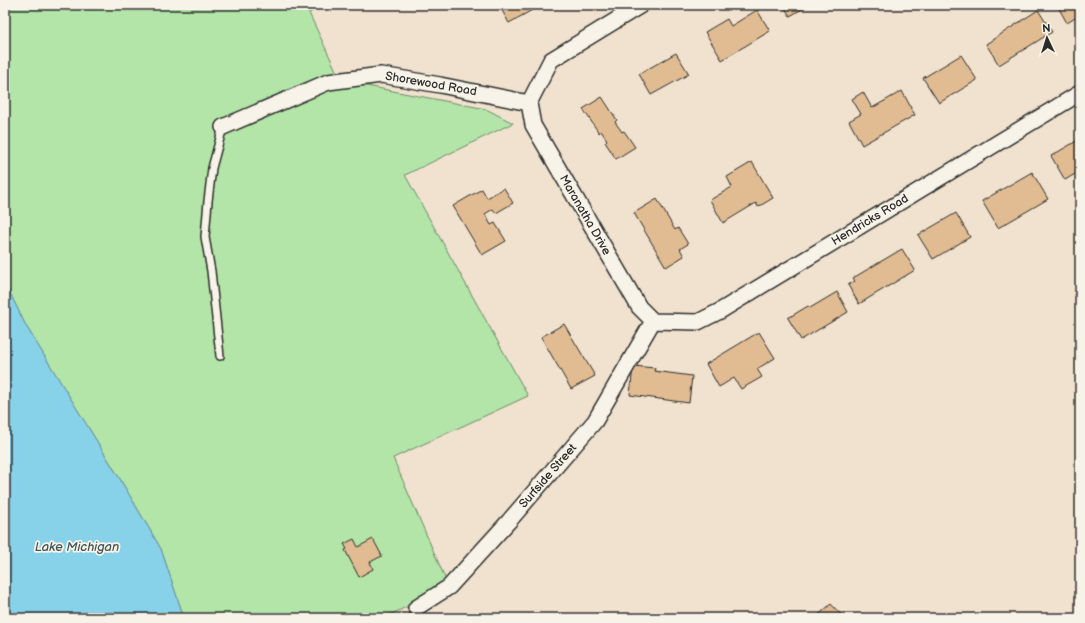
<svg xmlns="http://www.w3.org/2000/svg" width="1085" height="623" font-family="'Balsamiq Sans',sans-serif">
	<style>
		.green { fill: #b2e5a7; stroke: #6e8869 }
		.water { fill: #88d2e9; stroke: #638f9d }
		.building { fill: #e1bc92; stroke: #2b2b2b }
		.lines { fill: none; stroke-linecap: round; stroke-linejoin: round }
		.lane-casing { stroke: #2b2b2b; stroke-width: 10 }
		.street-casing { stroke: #2b2b2b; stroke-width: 18 }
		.lane { stroke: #f7f3e8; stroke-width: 7 }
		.street { stroke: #f7f3e8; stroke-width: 15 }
		.labels { text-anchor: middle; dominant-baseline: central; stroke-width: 3.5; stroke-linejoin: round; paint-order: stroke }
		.street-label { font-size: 12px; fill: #2b2b2b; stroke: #f7f3e8 }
		.water-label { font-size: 13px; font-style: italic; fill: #42555a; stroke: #f7f3e8 }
	</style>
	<rect width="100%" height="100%" fill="#f0e2ce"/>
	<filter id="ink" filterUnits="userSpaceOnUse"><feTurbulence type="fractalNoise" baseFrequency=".025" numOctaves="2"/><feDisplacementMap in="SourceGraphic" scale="8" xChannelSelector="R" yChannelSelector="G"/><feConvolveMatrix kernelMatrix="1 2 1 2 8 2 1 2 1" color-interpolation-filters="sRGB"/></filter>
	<g filter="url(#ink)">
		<path class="green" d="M5,5h319l-15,8 32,68 145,28 27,14 -108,52 123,221 -135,62 56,129 -66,31h-199l-23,-69 -41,-70 -94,-153 -21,-43z"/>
		<path class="water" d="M5,283l21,43 94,153 41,70 23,69h-179z"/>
		<path class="building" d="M499,5h42l-32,18z
			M783,5h26l-19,11z
			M1057,5h23v10l-13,8z
			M757,10l13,21 -48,29 -17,-28 22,-13 4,7z
			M1038,10l14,22 -53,33 -13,-21z
			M676,53l13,21 -38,21 -12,-21z
			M961,55l16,25 -38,23 -16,-25z
			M902,91l13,24 -53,30 -13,-24 12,-7 -9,-15 11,-7 9,16z
			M602,97l15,23 -2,2 7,10 2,-1 11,16 -19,12 -11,-17 2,-2 -6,-9 -2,2 -16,-24z
			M1080,139v32l-15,9 -14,-24z
			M752,162l21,36 -15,9 -2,-4 -33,20 -13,-23 22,-13 -5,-10z
			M1032,172l16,27 -50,29 -16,-27z
			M504,188l9,15 -17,10 -3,-4 -8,5 6,11 4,-2 11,18 -24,14 -29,-49 29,-17 5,9z
			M657,199l18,31 3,-2 10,16 -8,5 4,7 -18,11 -32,-54z
			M956,213l14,24 -37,22 -15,-24z
			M902,249l13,21 -56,34 -11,-19 7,-4 -2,-3z
			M837,292l11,20 -47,28 -13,-22 20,-12 2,2z
			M564,324l31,52 -24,13 -30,-52z
			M759,332l16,26 -18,11 5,8 -21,12 -7,-11 -15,9 -13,-23z
			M633,366l22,2 -1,3 38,5 -3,27 -59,-8z
			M354,539l4,8 15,-8 9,17 -12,6 3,7 -14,8 -14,-27 2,-1 -3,-5z
			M831,604l13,14h-29z"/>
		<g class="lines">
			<defs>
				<path id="lane" d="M220,356l-9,-85 -6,-34 3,-36 4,-33 11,-41"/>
				<path id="street" d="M529,103l4,22 106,182 14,14
					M529,103l22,-43 90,-55
					M223,127l105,-45 53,-7 59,10 89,18
					M653,321l45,1 22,-11 360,-218
					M416,608l33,-21 60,-66 86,-100 58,-100"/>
			</defs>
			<use href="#lane" class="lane-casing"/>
			<use href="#street" class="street-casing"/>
			<use href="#lane" class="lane"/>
			<use href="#street" class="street"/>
		</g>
	</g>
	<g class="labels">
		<g class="street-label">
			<text transform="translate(431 84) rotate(10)">Shorewood Road</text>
			<text transform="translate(585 215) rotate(60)">Maranatha Drive</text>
			<text transform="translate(870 220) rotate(-31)">Hendricks Road</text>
			<text transform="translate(548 476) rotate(-49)">Surfside Street</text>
		</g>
		<g class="water-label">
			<text x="77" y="547">Lake Michigan</text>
		</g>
	</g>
	<rect width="1085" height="623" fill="none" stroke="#f7f3e8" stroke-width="20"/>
	<rect x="10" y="10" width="1065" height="603" fill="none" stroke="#2b2b2b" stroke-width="1.5" filter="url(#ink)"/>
	<g transform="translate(1047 38) rotate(356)" stroke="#f7f3e8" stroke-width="3" paint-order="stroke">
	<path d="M0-3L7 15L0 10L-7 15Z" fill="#2b2b2b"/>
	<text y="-6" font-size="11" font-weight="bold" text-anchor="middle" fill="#2b2b2b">N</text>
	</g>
</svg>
